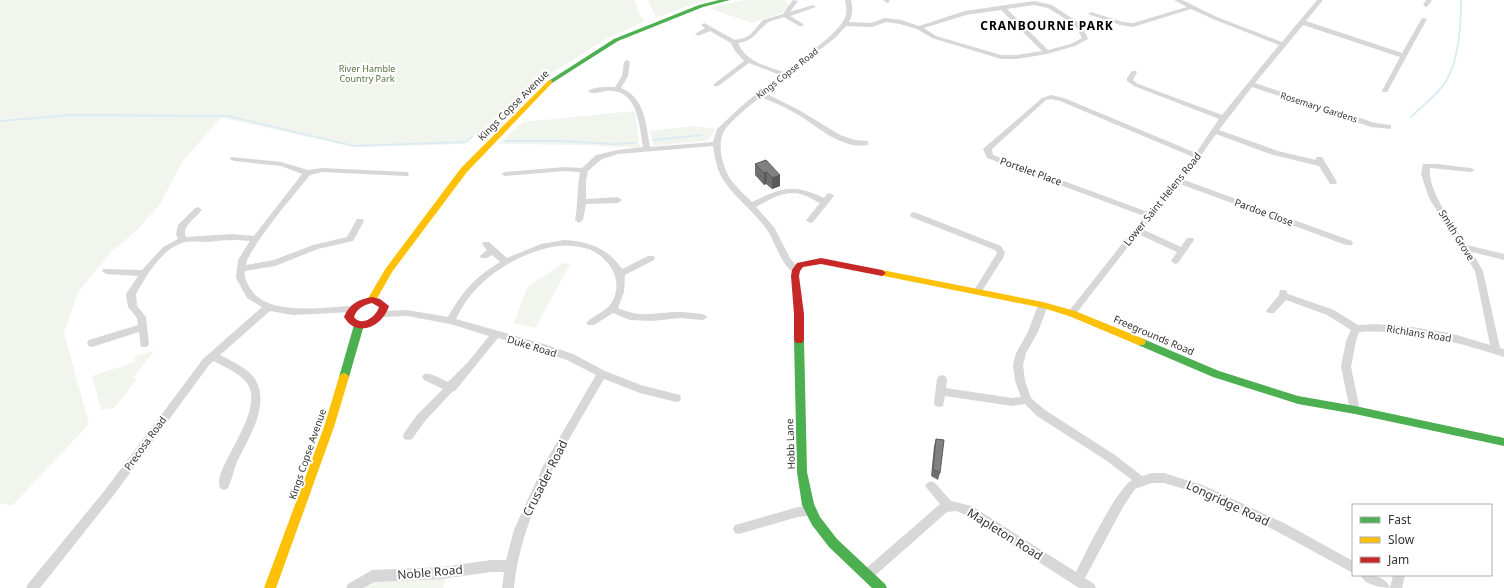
<svg xmlns="http://www.w3.org/2000/svg" width="1504" height="588" font-family="'Noto Sans',sans-serif">
	<style>
		.green { fill: #f1f5ed }
		.lines { fill: none; stroke-linecap: round; stroke-linejoin: round }
		.stream { stroke: #ddebf3; stroke-width: 2 }
		.street { fill: #d7d7d7; fill-rule: evenodd }
		.fast { fill: #4caf50; fill-rule: evenodd }
		.slow { fill: #ffc107; fill-rule: evenodd }
		.jam { fill: #c62828; fill-rule: evenodd }
		.wall { fill: #6f6f6f }
		.shaded-wall { fill: #5a5a5a }
		.building { fill: #818181; stroke: #5a5a5a }
		.labels { text-anchor: middle; dominant-baseline: central; stroke-width: 4; stroke-linejoin: round; paint-order: stroke }
		.far-park-label { font-size: 9px; fill: #56703f; stroke: #fff }
		.far-street-label { font-size: 9px; fill: #333; stroke: #fff }
		.street-label { font-size: 10px; fill: #333; stroke: #fff }
		.far-district-label { font-size: 12px; font-weight: bold; letter-spacing: 1px; fill: #000; stroke: #fff }
		.near-street-label { font-size: 12px; fill: #333; stroke: #fff }
	</style>
	<rect width="100%" height="100%" fill="#fff"/>
	<path class="green" d="M0,0h634l6,15 5,6 -39,18 -59,37 -51,53c-13,-2 -24,6 -33,15l-109,3 -130,-29 -5,2 -37,42 -22,42 -25,28 -22,18 -35,42 -14,41 25,91 -77,82 -12,-3z
		M648,0h61l-13,3 -40,15z
		M745,0h40l8,9 -41,14 -44,-15z
		M635,111l5,37 -57,-3 -85,-1 25,-22z
		M693,126l23,3 -9,12 -53,5 -4,-15z
		M563,263l7,1 -35,64 -21,-5 13,-35z
		M154,351l-21,27 4,1 -23,29 -13,2 -9,-34 43,-14v-6z
		M446,578l-3,10h-83l12,-7z"/>
	<g class="lines">
		<path class="stream" d="M1411,117c10,-10 22,-19 31,-30 17,-21 19,-61 19,-87
			M0,121l71,-6 157,1 126,30 112,-4 6,-5
			M653,140l48,-5
			M505,141h56l54,3 20,-1"/>
		<path class="street" d="M793,0l5,1 -8,11 23,-7 3,2 -26,9 13,8v2h-4l-15,-9c-5,2 -14,3 -18,7 -12,10 -11,16 -28,19 8,19 28,23 46,29 15,-12 57,-39 62,-57 1,-5 0,-10 -1,-15h6c2,8 2,15 -2,22l22,1 14,-5 16,2 18,6 46,-15 69,-10 18,4 24,16 6,5 6,13 -13,7 -28,8 -30,5h-16l-69,-21 -15,-9 -17,-5 -14,-2 -14,5 -26,-1 -10,11 -47,37 -1,2 -23,17 34,17 41,25 15,5 13,1v4c-28,5 -51,-20 -73,-32 -11,-7 -23,-11 -34,-16 -9,6 -34,27 -38,36 -6,13 0,35 8,47 6,8 14,15 21,22 30,-14 40,-19 72,-4l3,-4 3,-1 4,3 -21,26 -3,1 -4,-3 14,-17c-7,-3 -13,-8 -20,-9 -16,-4 -31,6 -44,13l18,20 16,31 10,12 -4,3c-14,-4 -21,-32 -29,-43 -12,-18 -31,-31 -43,-49 -7,-10 -9,-23 -11,-35l-95,8 -16,5 -14,12 -2,10v18l32,-2 4,3 -4,3 -32,1 -3,16 -4,3 -4,-3c3,-16 2,-32 5,-48l-15,-1 -60,5 -4,-2 4,-2 60,-5 17,1 14,-13 22,-5 25,-3c-4,-23 -5,-59 -37,-56 -6,1 -14,4 -18,0 6,-5 19,-4 27,-4l7,-11 2,-14 3,-2 3,2 -2,14 -7,12c24,9 25,37 29,59l63,-5 4,-13 28,-26 35,-28 -31,-12 -31,23h-4v-2l30,-23 -9,-10 -4,-8 -21,-12 -12,5 -3,-2 10,-6 -4,-3 3,-2 31,17 9,-2 6,-3 13,-15 20,-6zM1034,5l14,3 24,15 4,4 6,11 -11,6 -23,6 -41,-41zM1001,10l41,41 -25,4h-16l-65,-19 -12,-8 42,-13z
			M883,0h6l1,1 -3,2z
			M1174,0h8l35,17 65,25 35,-42h6l-17,21 96,32 20,-35 5,1 -40,73h-4l-1,-1 18,-34 -97,-32 -48,58 120,40 16,2v4l-20,-2 -119,-40 -33,43 59,21 38,9v-3h6l15,25 -1,2h-6l-11,-18 -46,-11 -57,-21 -32,46 168,61 1,2 -1,2h-6l-166,-61 -38,45 39,18 6,-9h6l1,2 -16,23 -3,1 -4,-3 6,-9 -39,-18 -63,81h-6l-2,-2 2,-2 75,-95 -157,-58 -4,-9 59,-51 9,-3 13,3 132,55 23,-34 -85,-33 -7,-5v-3l5,-7h4l1,1 -4,8 5,4 84,31 57,-70 -66,-26 -22,-10 -58,18 -13,-2 -32,-11 3,-2 32,10 10,1 54,-16zM1051,99l9,2 133,56 -45,55 -155,-57 -1,-6 54,-49z
			M1426,0h6l-4,6 -2,1 -3,-2z
			M231,157l50,5 27,8 14,-2 86,4 1,2 -1,2h-3l-83,-4 -12,3c-13,16 -63,75 -64,90l28,-5 39,-15 34,-8 10,-18h6l1,2 -11,20 -35,8 -43,17 -30,5c-1,8 2,11 5,17 16,29 74,19 102,18l5,3 -5,3 -59,3 -23,-4 -50,44c11,6 28,13 35,24 16,27 -7,59 -18,83 -4,9 -5,18 -9,26l-4,2 -4,-2c-9,-19 47,-76 27,-105 -7,-10 -23,-16 -33,-22l-5,4 -96,131 -73,92h-14l2,-4 77,-94 98,-131 59,-52 -15,-9 -11,-20 2,-18 12,-19c-14,-2 -28,-1 -43,1 -7,0 -14,-1 -21,0 -24,5 -39,33 -50,52l1,12 9,11 3,27 -2,3h-6l-2,-15 -47,15 -3,-1 -2,-3 2,-3 49,-15 -1,-7 -9,-11 -2,-13 12,-18 -32,-2 -4,-3 1,-2 39,1 21,-23 15,-8 -2,-5 2,-9 17,-17 3,-1 4,3c-6,8 -21,16 -16,27l46,-3 22,2 48,-62 -21,-8 -47,-5 -4,-2z
			M1423,164h14l34,4 4,2 -4,2 -41,-4c-3,22 25,59 37,77l37,9v6l-32,-8 11,19 17,77 4,1v8c-47,-15 -94,-28 -145,-25l-3,9 -5,26 9,43 -1,3 -4,1 -4,-1 -1,-3 -9,-43 5,-26 5,-11 -24,-15 -41,-15 -12,13h-6l-2,-2 13,-16 1,-5h6l2,4 46,16 24,15 17,-1 37,3 38,6 40,12 -15,-74 -46,-73 -8,-24z
			M914,212l87,34 4,7 -2,5 -23,36 -3,1 -4,-3 21,-34 3,-5 -2,-3 -84,-33 -1,-2 1,-2z
			M564,240c24,1 44,8 58,29l26,-13h6l1,2 -1,2 -29,15 -1,17 -6,16c25,11 36,4 62,4 7,0 15,1 22,2l3,1 2,2 -2,2 -3,1 -22,-2 -28,3 -22,-1 -17,-7 -19,12h-6l-2,-2 2,-2c6,-5 17,-10 22,-16 15,-21 2,-45 -19,-55 -9,-4 -23,-5 -33,-4 -32,4 -68,25 -88,50 -6,7 -10,15 -14,23l88,25 29,10 32,17 36,14 39,10 1,3 -1,3 -4,1 -36,-9 -36,-14c-37,65 -83,132 -90,209h-12l2,-16h-13l-49,7 -68,3 -11,6h-17l2,-4 24,-14 70,-3 49,-7h15l8,-30 29,-64 53,-91 -29,-15 -69,-22 -43,53 -3,1 -27,29 -13,18 -4,1 -4,-1 -1,-3 1,-3 13,-18 26,-26 -19,-9 -2,-3 2,-3c7,-2 17,5 24,8l20,-20 21,-26 -39,-12 -43,-8 -24,1 -3,-1 -2,-2 2,-2 3,-1 24,-1 41,7c14,-25 27,-40 52,-55l-8,-7 -5,3h-6l-1,-2 7,-6 -5,-6 1,-2h6l18,16 34,-14z
			M1043,302l5,3 -10,27 -12,21 -3,12 2,16 6,17 14,12 70,45 27,21 10,-3h12l41,13 81,38 67,37v12l-75,-41 -80,-39 -34,-10h-12l-17,6 -12,18 -38,71 9,6 2,4h-17l-115,-74 -8,-3 -9,1 -76,67 -4,2 -4,-2 -2,-4 2,-4 77,-67 -15,-18 2,-3 4,-2 4,2 16,18 21,5 104,66c9,-18 41,-84 56,-92l-25,-19 -70,-45 -12,-12 -13,2 -67,-10 -2,10 -4,1 -4,-1 -1,-3 3,-24 2,-3 3,-1 3,1 2,3 -1,9 66,10 9,-1 -6,-16 -2,-16 3,-12 12,-21 10,-27z
			M811,506l4,1 2,4 -2,4 -17,2 -59,17 -4,-1 -2,-4 2,-4 4,-1 59,-17z
			M1360,575c12,0 25,0 30,13l3,-13h12l-3,13c-15,0 -35,0 -42,-13z"/>
		<path class="fast" d="M719,0h11l-27,7 -85,34 -66,42 -2,1 -3,-2 67,-43 85,-34z
			M359,322l3,1 2,2 -15,52 -2,3 -3,1 -3,-1 -2,-3 15,-52 2,-2z
			M799,336l3,1 2,3 3,132 7,32 6,13 17,22 48,45 2,4h-15l-43,-41 -17,-22 -10,-20 -5,-33 -3,-132 2,-3z
			M1141,338l78,33 79,25 57,10 149,32v8l-149,-32 -57,-10 -85,-27 -75,-32 -2,-3 2,-3z"/>
		<path class="slow" d="M550,80l2,1v2l-85,89 -75,100 -17,30h-6l-2,-2 19,-32 75,-100 87,-87z
			M882,270l161,32 32,9 69,28 2,3 -2,3h-6l-69,-29 -26,-8 -164,-33 -1,-2 1,-2z
			M344,373l3,1 2,3 -15,50 -58,161h-12l60,-161 15,-50 2,-3z"/>
		<path class="jam" d="M821,258l61,12 4,3 -4,3 -61,-12 -18,3 -3,4 -1,5 5,38v26l-2,3h-6l-2,-3v-26l-3,-38 1,-6 5,-7z
			M372,297l8,2 9,7c-6,20 -32,33 -45,11 5,-13 15,-18 28,-20zM372,303l7,4c-3,10 -17,20 -25,10 3,-9 10,-12 18,-14z"/>
	</g>
	<path class="wall" d="M755,164l25,11v11l-8,3 -6,-5 -2,1 -9,-10z
		M936,439l4,34 -2,7 -7,-4 3,-30z"/>
	<path class="shaded-wall" d="M767,172l-1,12 -2,1v-12z
		M780,175v11l-8,3v-11z"/>
	<path class="building" d="M766,160l14,15 -8,3 -5,-6 -3,1 -9,-9z
		M936,439l8,1 -4,33 -7,-4z"/>
	<g class="labels">
		<g class="far-park-label">
			<text x="367" y="68">River Hamble<tspan x="367" dy="10">Country Park</tspan></text>
		</g>
		<g class="far-street-label">
			<text transform="translate(787 73) rotate(-38)">Kings Copse Road</text>
			<text transform="translate(1319 107) rotate(18)">Rosemary Gardens</text>
		</g>
		<g class="street-label">
			<text transform="translate(513 105) rotate(-45)">Kings Copse Avenue</text>
			<text transform="translate(1031 171) rotate(20)">Portelet Place</text>
			<text transform="translate(1162 199) rotate(-51)">Lower Saint Helens Road</text>
			<text transform="translate(1264 212) rotate(20)">Pardoe Close</text>
			<text transform="translate(1457 235) rotate(58)">Smith Grove</text>
			<text transform="translate(1419 333) rotate(9)">Richlans Road</text>
			<text transform="translate(1154 335) rotate(23)">Freegrounds Road</text>
			<text transform="translate(532 346) rotate(17)">Duke Road</text>
			<text transform="translate(145 443) rotate(-54)">Precosa Road</text>
			<text transform="translate(790 444) rotate(-92)">Hobb Lane</text>
			<text transform="translate(307 454) rotate(-71)">Kings Copse Avenue</text>
		</g>
		<g class="far-district-label">
			<text x="1047" y="25">CRANBOURNE PARK</text>
		</g>
		<g class="near-street-label">
			<text transform="translate(545 478) rotate(-63)">Crusader Road</text>
			<text transform="translate(1228 503) rotate(25)">Longridge Road</text>
			<text transform="translate(1005 534) rotate(32)">Mapleton Road</text>
			<text transform="translate(430 572) rotate(-5)">Noble Road</text>
		</g>
	</g>
	<rect x="1352" y="504" width="140" height="72" fill="#ffffff" stroke="#adadad"/>
	<rect x="1360" y="517" width="20" height="6" fill="#4caf50" stroke="#adadad"/>
	<text x="1388" y="524" font-size="12" fill="#333333">Fast</text>
	<rect x="1360" y="537" width="20" height="6" fill="#ffc107" stroke="#adadad"/>
	<text x="1388" y="544" font-size="12" fill="#333333">Slow</text>
	<rect x="1360" y="557" width="20" height="6" fill="#c62828" stroke="#adadad"/>
	<text x="1388" y="564" font-size="12" fill="#333333">Jam</text>
</svg>
